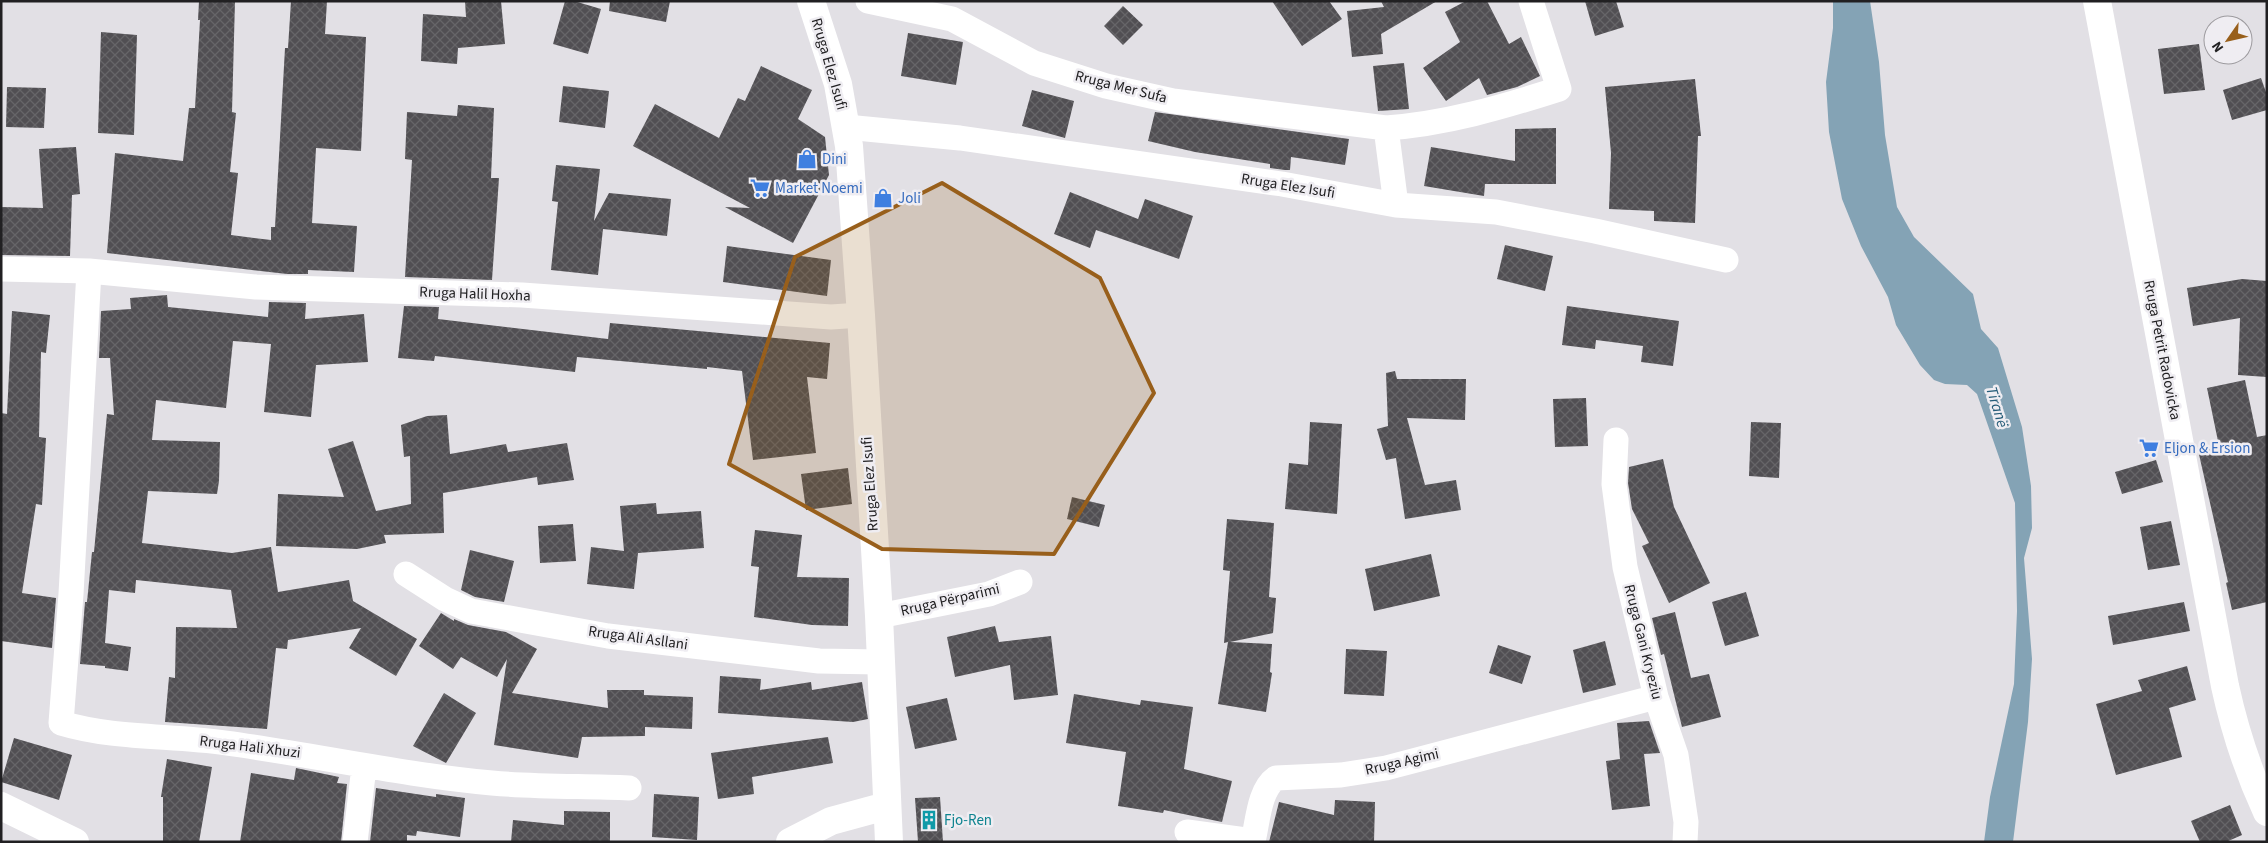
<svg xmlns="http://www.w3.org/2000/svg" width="2268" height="843" font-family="'Source Sans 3',sans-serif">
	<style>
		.water { fill: #84a3b5 }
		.building { fill: url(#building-cross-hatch) }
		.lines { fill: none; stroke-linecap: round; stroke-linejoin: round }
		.street { stroke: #fff; stroke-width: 25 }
		.secondary { stroke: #fff; stroke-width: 28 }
		.marked { fill: #985f1b; fill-opacity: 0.2; stroke: #985f1b; stroke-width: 4; stroke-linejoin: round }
		.labels { text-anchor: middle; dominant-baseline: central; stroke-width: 5; stroke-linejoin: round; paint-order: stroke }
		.street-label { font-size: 15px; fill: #212022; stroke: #efedf2 }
		.shop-label { font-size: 15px; fill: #366cbe; stroke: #efedf2; text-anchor: start }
		.culture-label { font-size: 15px; fill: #0d838f; stroke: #efedf2; text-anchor: start }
		.water-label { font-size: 16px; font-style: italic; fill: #255c78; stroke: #efedf2 }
	</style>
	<defs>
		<pattern id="building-cross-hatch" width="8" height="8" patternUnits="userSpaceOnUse" patternTransform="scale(1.25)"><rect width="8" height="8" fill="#514f53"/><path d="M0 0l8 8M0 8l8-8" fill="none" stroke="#666568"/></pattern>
	</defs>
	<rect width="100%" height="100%" fill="#e2e0e5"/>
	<path class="water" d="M1833,1h37l9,61 6,73 12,72 17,30 59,57 8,35 17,19 24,79 9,59 1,42 -8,30 8,101 -4,63 -15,120h-29l6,-45 24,-113 3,-73 -2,-108 -38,-109 -10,-9 -22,-1 -11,-4 -14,-15 -24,-40 -8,-28 -27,-51 -19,-47 -13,-67 -3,-50 7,-54z"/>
	<path class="building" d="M199,1h36l-3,111 4,1 -6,59 8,1 -7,62 40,5v-13h4l10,-179h3l3,-47h36l-2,33 41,3 -5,114 -45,-3 -4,75 45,3 -3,46 -46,-2v4h-21l-180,-21 8,-100 68,8 6,-53h6l5,-88h-2z
		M465,1h36l4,43 -47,4 -1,16 -36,-3 2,-47 43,3z
		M565,1h9l27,8 -13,45 -35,-10z
		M610,1h60l-4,21 -57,-11z
		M1272,1h57l13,18 -40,27z
		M1381,1h56l-56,33 2,20 -31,3 -5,-46 37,-4z
		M1466,1h21l22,43 12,-7 19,39 -23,11 -30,8 -8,-17 -33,23 -23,-33 37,-26 -15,-30z
		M1585,1h31l8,26 -29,9z
		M1123,6l20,19 -20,20 -19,-19z
		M101,32l36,3 -3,100 -36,-2z
		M908,33l55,9 -7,43 -55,-9z
		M2199,44l6,46 -41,4 -6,-45z
		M1404,63l5,46 -31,2 -5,-45z
		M761,66l51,24 -14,29 27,18 4,38 -36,68 -68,-36 25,1 -117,-62 22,-42 64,34 19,-40 7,3z
		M2261,78l6,17v15l-35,10 -9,-30z
		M1695,79l6,57h-3l-3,87 -41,-2v-10l-45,-2 2,-56 -6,-66z
		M563,86l46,5 -4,37 -46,-6z
		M7,87l39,1 -2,40 -38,-1z
		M1032,90l42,11 -9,37 -43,-12z
		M458,105l36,3 -3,70h8l-7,102 -87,-3 7,-117 -7,-1 2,-47 50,4z
		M1155,112l194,27 -4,26 -54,-8 -1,13h-5l-15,-2v-4l-75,-12 -47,-11z
		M1556,128v56h-71l-1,12 -60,-10 7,-39 84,14v-32z
		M76,147l4,47 -8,1 -2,61 -69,-1v-48l42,1 -4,-59z
		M556,165l44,4 -6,52 15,-28 62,6 -4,37 -64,-7 -5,46 -47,-5 7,-68 -6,-1z
		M1070,192l68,27 7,-20 48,17 -14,43 -83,-29 -6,18 -36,-14z
		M1505,245l48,11 -8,35 -48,-12z
		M727,246l104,14 -4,36 -104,-14z
		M2242,279l25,2v96l-29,-2 2,-57 -47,8 -6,-38z
		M167,295l1,12 100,10 1,-15 37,1 -1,16 59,-5 4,48 -52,3 -5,52 -47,-5 7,-68 -38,-3 -7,67 -70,-8 -4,40 68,2 -1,39 -2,13 -69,-3 -6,52 90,10 39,-6 7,45 71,-12 4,21 64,38 -21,37 -47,-28 12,-20 -73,12 -1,9 -11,-1 -9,81 -102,-7 4,-45 6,1 1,-51 61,1 -6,-38 -95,-10 -1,13 -26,-3 -4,53 26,4 -3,24 -23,-3v-2l-25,-2 5,-62h2l5,-50h2l13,-138 7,1 -4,-57h-11l2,-47 30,-2 -1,-11z
		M404,306l35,1 -1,12 170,20 2,-16 220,20 -3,36 -20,-2 9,76 -63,7 -11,-89 -35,-4v2l-130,-12 -2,15 -140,-16 -1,5 -36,-3z
		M1567,306l112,15 -6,45 -32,-4 2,-16 -47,-6 -1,9 -33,-4z
		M12,311l38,4 -4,38 -5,-1 -2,85 7,1 -4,67 -6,-1 -14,89 34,5 -4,50 -51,-7v-228l6,1z
		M1395,371l2,8h69l-1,41 -58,-2 18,67 31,-5 5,30 -56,9 -9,-61 -10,2 -9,-31 11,-3 -2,-53z
		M2245,380l12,57 10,-2v167l-35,8 -6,-27 2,-1 -30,-132 21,-4 -12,-58z
		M1586,398l2,48 -33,1 -2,-48z
		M447,415l3,39 56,-10 2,8 59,-9 7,37 -36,5 -1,-8 -94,16 1,40 -60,2 2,8 -29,6 -81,-3 2,-52 66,3 -16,-48 25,-8 23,70 35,-7 -1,-48 -6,1 -3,-32 26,-9z
		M1310,422l32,2 -5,90 -52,-5 4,-46 19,2z
		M1751,422l30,1 -2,55 -30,-2z
		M1663,459l11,48 36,76 -41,20 -27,-57 7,-3 -17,-34 -4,-26 1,-16z
		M2156,460l7,22 -41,12 -7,-22z
		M848,468l4,36 -46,6 -5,-36z
		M1072,497l33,8 -6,22 -32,-8z
		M656,503l1,11 44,-3 3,37 -66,5 -4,36 -47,-5 4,-37 33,4 -4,-45z
		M1227,519l47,4 -5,74 7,1 -3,35 -43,9 42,2 -2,28 2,1 -6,39 -48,-8 10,-62 -4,1 6,-72 -7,-1z
		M2171,521l9,44 -32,5 -8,-43z
		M573,524l3,37 -36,2 -2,-37z
		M755,530l47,5 -5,42 52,1 -1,48 -36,-1 -58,-8 5,-50 -8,-1z
		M470,550l44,11 -10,41 -29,-5 -14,-7z
		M1431,554l9,42 -66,15 -9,-42z
		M1746,592l13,44 -34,10 -13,-44z
		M2184,602l6,29 -77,14 -5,-29z
		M1675,612l16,66 18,-4 12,43 -39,10 -18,-73 -3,1 -9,-37z
		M441,613l13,8v-2l14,6 38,7 31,17 -25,44 96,15 -1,-18h37v5l49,2 -1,32 -47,-2v9l-63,1 -4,21 -84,-13 13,-86 -10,18 -36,-20 -8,12 -34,-23z
		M995,626l4,16 52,-6 7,59 -44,5 -4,-35 -55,12 -8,-40z
		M1605,641l11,44 -33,8 -10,-43z
		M1498,645l33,11 -9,28 -33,-11z
		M1346,649l41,2 -3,45 -40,-2z
		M2187,666l9,34 -27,8 13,49 -66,18 -20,-71 46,-13 -4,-11z
		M720,676l41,3 -1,11 51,-8 1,8 50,-8 6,37 -15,3 -135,-9z
		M444,693l32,20 -30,50 -33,-17z
		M1074,694l66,11 1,-5 52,7 -9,62 48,12 -10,41 -58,-12 -1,3 -45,-7 8,-54 -60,-9z
		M947,698l10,42 -42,9 -9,-42z
		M1649,721l11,32 -16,1 6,52 -38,4 -6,-49 14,-2 -3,-36z
		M828,737l5,26 -81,14 2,17 -36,5 -7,-46z
		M14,738l58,17 -13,45 -58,-18z
		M167,759l45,8 -13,75h-36v-45h-2z
		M296,768l43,9 -2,6 10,1 -6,58h-101l11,-69 43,7z
		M376,788l60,9v-3l29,4 -5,39 -43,-6 -1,5 -9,-1v7h-37z
		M654,794l45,3 -2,43 -45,-3z
		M940,797l3,45h-25l-3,-44z
		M1335,800l40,2 -1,40h-105l10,-40 55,13z
		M2230,805l12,30 -16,7h-26l-9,-21z
		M564,811l46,1v30h-99l2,-22 51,5z"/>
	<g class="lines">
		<path class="street" d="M868,1l84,18 82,44 72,23 67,15 213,27c59,-4 117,-21 173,-39l-28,-88
			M846,127l114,11 322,46 114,21 100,7 99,19 131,29
			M1386,128l10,77
			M1,269l88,2 167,16 266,8 309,22 30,-2
			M89,271l-18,323 -10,129c53,16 110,12 165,20 89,12 177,32 266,40 46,4 92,3 137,5
			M1616,440l-2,44 11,83 31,130 20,58 10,67 -1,20
			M406,574l39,25 26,12 137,25 211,25 61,1
			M879,616l110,-22 31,-12
			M1187,832l66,9c5,-20 6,-51 23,-63l65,-3 45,-7 270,-71
			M355,842l9,-75"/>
		<path class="secondary" d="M811,1l27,83 11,62 12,169 18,301 10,226
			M2097,1l128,685c10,46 22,83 42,126
			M1,806l74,36
			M790,842l41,-21 55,-15"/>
	</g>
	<path class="marked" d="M942,183l158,95 54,115 -100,161 -172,-5 -153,-85 66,-207z"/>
	<defs>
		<symbol id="shop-bare" viewBox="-9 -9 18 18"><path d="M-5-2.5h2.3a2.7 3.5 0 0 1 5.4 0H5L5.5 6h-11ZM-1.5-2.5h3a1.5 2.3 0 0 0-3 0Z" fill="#3f7fe0" stroke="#efedf2" stroke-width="2.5" paint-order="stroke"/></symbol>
		<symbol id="supermarket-bare" viewBox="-9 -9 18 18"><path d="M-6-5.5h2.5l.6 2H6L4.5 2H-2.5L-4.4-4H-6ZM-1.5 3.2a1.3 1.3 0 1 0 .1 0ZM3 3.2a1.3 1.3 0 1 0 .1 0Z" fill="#3f7fe0" stroke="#efedf2" stroke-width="2.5" paint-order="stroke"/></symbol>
		<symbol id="building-bare" viewBox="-9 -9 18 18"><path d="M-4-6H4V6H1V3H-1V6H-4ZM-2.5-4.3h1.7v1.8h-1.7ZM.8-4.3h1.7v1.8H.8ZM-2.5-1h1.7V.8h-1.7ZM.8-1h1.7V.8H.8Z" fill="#0f9aa8" stroke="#efedf2" stroke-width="2.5" paint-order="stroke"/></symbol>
	</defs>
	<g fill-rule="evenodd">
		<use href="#shop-bare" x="793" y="145" width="28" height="28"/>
		<use href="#supermarket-bare" x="746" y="174" width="28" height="28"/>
		<use href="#shop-bare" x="869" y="184" width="28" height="28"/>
		<use href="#supermarket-bare" x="2135" y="434" width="28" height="28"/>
		<use href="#building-bare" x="915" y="806" width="28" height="28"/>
	</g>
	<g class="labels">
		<g class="street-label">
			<text transform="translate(829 64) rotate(74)">Rruga Elez Isufi</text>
			<text transform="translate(1121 87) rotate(14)">Rruga Mer Sufa</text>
			<text transform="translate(1288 186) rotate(9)">Rruga Elez Isufi</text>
			<text transform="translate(475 294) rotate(2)">Rruga Halil Hoxha</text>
			<text transform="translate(2162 350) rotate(79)">Rruga Petrit Radovicka</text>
			<text transform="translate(870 484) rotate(-94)">Rruga Elez Isufi</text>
			<text transform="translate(950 600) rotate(-13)">Rruga Përparimi</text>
			<text transform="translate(638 638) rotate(8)">Rruga Ali Asllani</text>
			<text transform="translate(1643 642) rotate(76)">Rruga Gani Kryeziu</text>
			<text transform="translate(250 747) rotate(7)">Rruga Hali Xhuzi</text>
			<text transform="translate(1402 762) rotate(-13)">Rruga Agimi</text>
		</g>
		<g class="shop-label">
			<text x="822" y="159">Dini</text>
			<text x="775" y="188">Market Noemi</text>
			<text x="898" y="198">Joli</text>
			<text x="2164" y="448">Eljon &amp; Ersion</text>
		</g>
		<g class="culture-label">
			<text x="944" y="820">Fjo-Ren</text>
		</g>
		<g class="water-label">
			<text transform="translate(1997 407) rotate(73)">Tiranë</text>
		</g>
	</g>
	<rect width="2268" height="843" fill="none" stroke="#212022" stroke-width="5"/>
	<g transform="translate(2228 40) rotate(236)"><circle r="24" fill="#efedf2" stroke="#9d9b9f"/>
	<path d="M0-4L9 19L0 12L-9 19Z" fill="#985f1b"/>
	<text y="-8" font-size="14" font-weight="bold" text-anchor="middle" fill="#212022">N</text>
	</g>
</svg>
